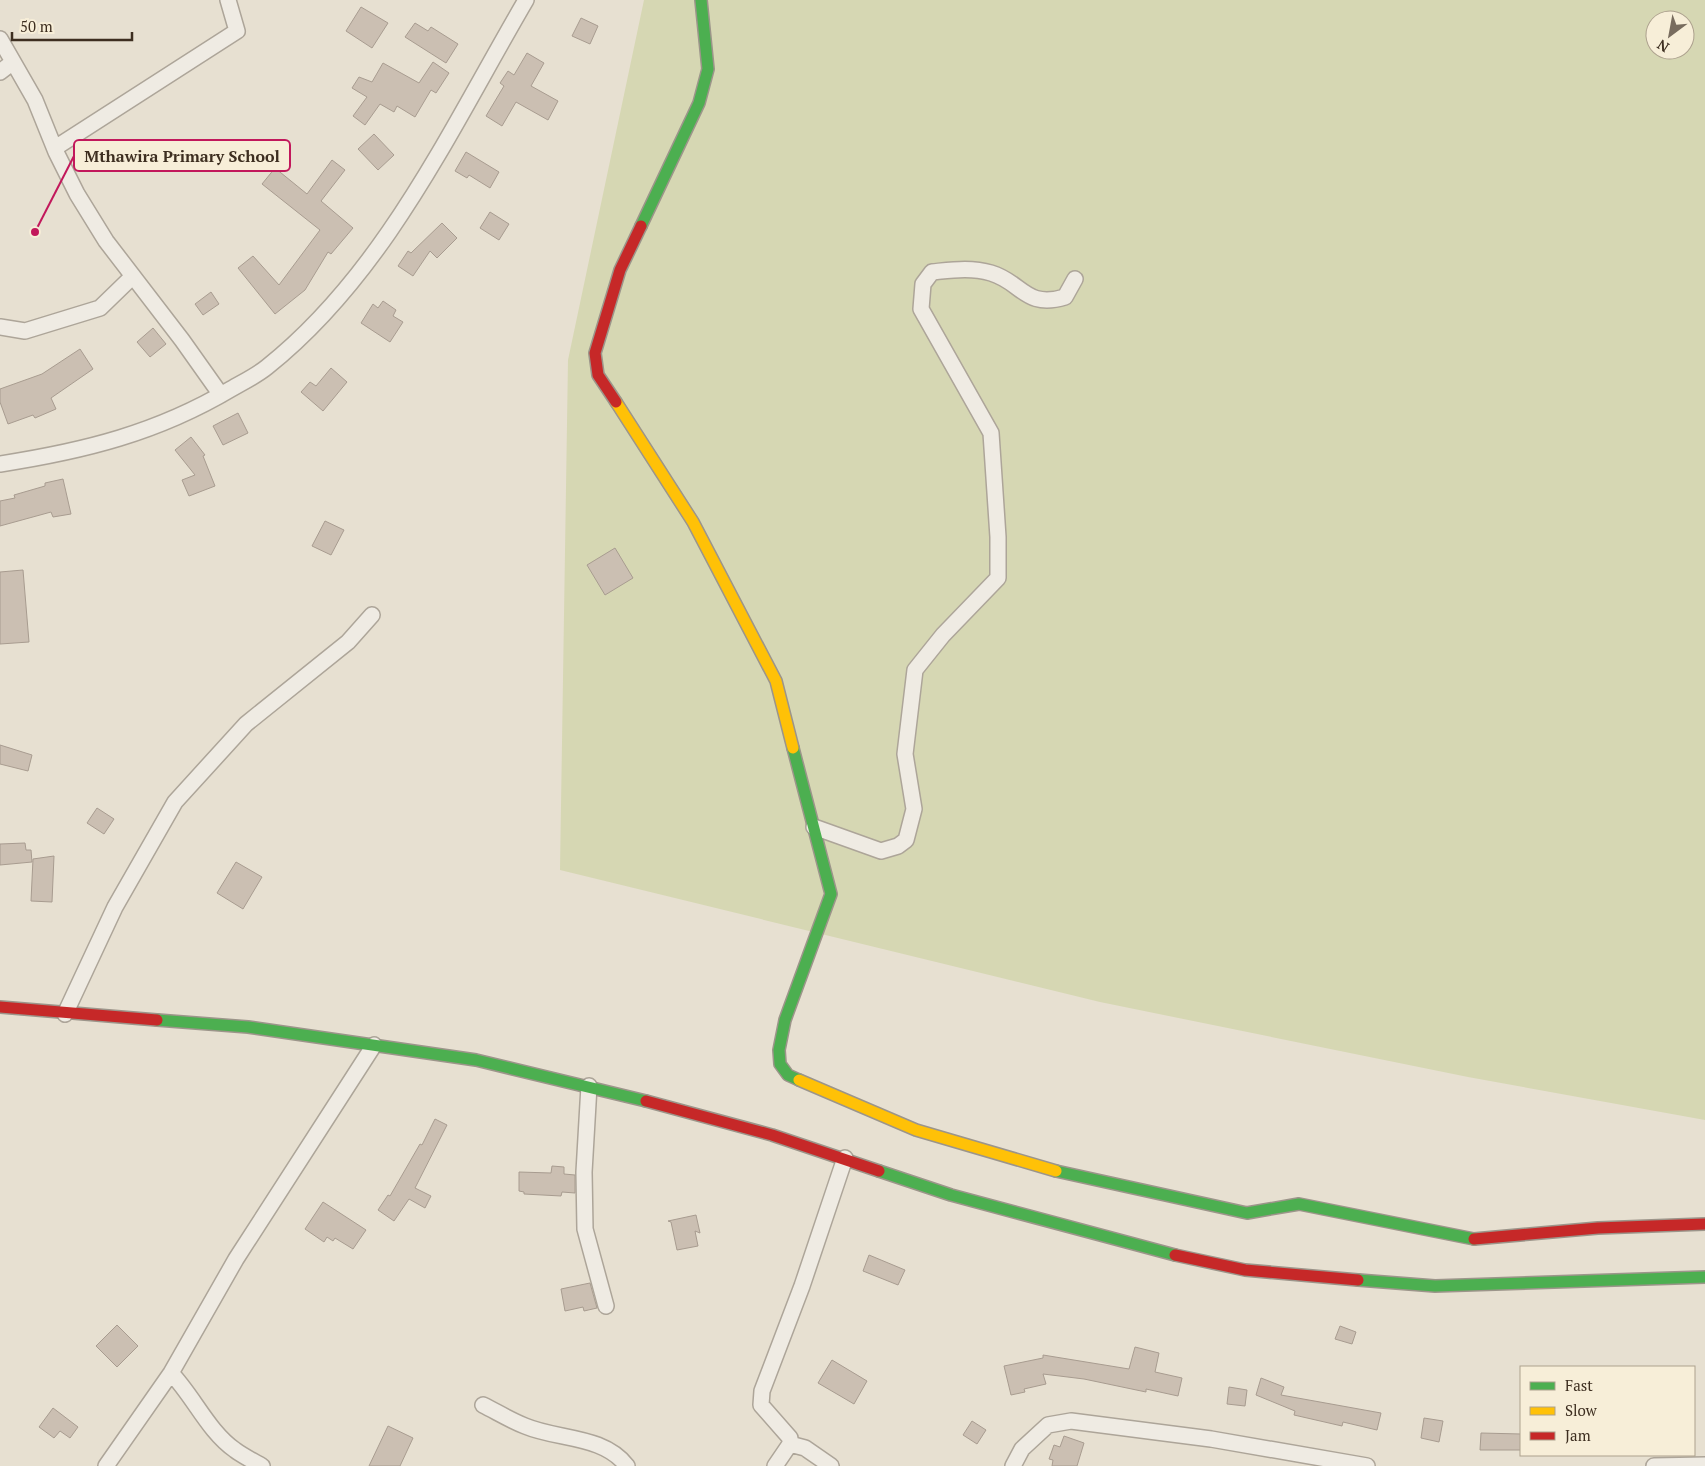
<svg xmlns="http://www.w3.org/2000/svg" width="1705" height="1466" font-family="'PT Serif',serif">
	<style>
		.green { fill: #d6d7b3; fill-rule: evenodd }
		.building { fill: #cbbfb2; stroke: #a89c90 }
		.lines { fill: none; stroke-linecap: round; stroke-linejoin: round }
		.street-casing { stroke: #ada599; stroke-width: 18 }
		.fast-casing { stroke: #9c958a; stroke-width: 14 }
		.slow-casing { stroke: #9c958a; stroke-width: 14 }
		.jam-casing { stroke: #9c958a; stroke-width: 14 }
		.street { stroke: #efebe3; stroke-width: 15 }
		.fast { stroke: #4caf50; stroke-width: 11 }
		.slow { stroke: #ffc107; stroke-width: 11 }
		.jam { stroke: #c62828; stroke-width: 11 }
		.leader { fill: none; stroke: #c2185b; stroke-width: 2 }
		.callout-dot { fill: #c2185b; stroke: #f7eed8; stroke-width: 2 }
		.callout { fill: #f7eed8; stroke: #c2185b; stroke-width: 2 }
		.callout-label { font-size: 16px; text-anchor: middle; font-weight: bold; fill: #3d2e20 }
	</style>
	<rect width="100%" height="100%" fill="#e7e0d1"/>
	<path class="green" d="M644,0h1061v1120l-237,-43 -368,-75 -540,-132 8,-510zM1655,20h30v30h-30z"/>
	<path class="building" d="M361,7l27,16 -16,25 -26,-17z
		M581,18l17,8 -8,18 -18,-8z
		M415,23l13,8 3,-4 27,17 -12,19 -41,-26z
		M527,53l17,10 -13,23 27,15 -10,19 -32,-18 -14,24 -16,-10 18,-30 -4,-3 8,-12 6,4z
		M433,62l16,11 -13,20 -5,-3 -16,27 -18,-11 -3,6 -14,-8 -15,21 -12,-9 14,-19 -15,-9 7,-11 13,5 11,-19 36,20z
		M374,134l20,21 -16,15 -20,-21z
		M466,152l33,20 -9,16 -21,-13 -2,3 -12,-7z
		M332,160l13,10 -24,31 32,27 -22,26 -3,-2 -23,38 -30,24 -37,-46 15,-12 26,29 41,-55 -58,-46 13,-16 32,26z
		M490,212l19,12 -10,16 -19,-12z
		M442,223l15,15 -20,20 -7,-7 -17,25 -15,-10 10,-15 3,2z
		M211,292l8,12 -16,11 -8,-11z
		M383,301l13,9 -3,6 10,6 -13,20 -29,-19 12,-19 5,4z
		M153,328l13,16 -16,13 -13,-15z
		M80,349l13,20 -42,29 5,11 -21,9 -2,-3 -25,9 -8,-22v-13l42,-15z
		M331,368l16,14 -24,29 -22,-19 9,-10 6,4z
		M238,413l10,20 -25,12 -10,-19z
		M191,437l14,18 -2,1 12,30 -26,10 -7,-16 13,-5 -20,-25z
		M63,479l8,35 -18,3 -2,-5 -51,14v-25l15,-3 -1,-3 31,-9v-3z
		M325,521l19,9 -13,25 -19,-9z
		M615,548l18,30 -28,17 -18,-30z
		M23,570l6,72 -29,2v-72z
		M0,745l32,10 -4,16 -28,-7z
		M97,808l17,11 -10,15 -17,-11z
		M25,843l1,7h5l1,12 -32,3v-21z
		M54,856l-2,46 -21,-1 2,-42z
		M236,862l26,15 -19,32 -26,-16z
		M435,1119l12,6 -32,63 16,8 -6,12 -16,-9 -15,22 -16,-11 10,-15 2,1 30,-52 2,1z
		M552,1166l12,1v7l11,1v18l-13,-1 -1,4 -37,-2v-2l-5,-1v-19l32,1z
		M323,1202l43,28 -13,19 -18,-11 -2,3 -6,-4 -3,5 -19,-13z
		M696,1215l4,18 -5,-2 3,15 -21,4 -6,-28 -3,-1z
		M869,1255l36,15 -7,15 -35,-14z
		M590,1283l7,25 -13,3 -1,-4 -18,4 -4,-22z
		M117,1325l21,21 -21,21 -21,-21z
		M1340,1326l16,6 -4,12 -17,-5z
		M1135,1347l24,6 -4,19 27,6 -4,18 -32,-7v3l-62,-13 -41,-5 3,10 -22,5 1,3 -14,3 -7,-29 39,-8v-3l86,14z
		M832,1360l35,21 -13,23 -36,-21z
		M1261,1378l23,9 -3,8 100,18 -4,17 -34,-8 -1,4 -48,-11 1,-4 -39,-16z
		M1229,1387l18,3 -2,16 -18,-2z
		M53,1408l25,19 -8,11 -10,-7 -6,7 -15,-11z
		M1424,1418l19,3 -4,21 -18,-4z
		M972,1421l14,9 -9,14 -14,-9z
		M388,1426l25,12 -13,28h-31z
		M1481,1433l40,1v16h-41z
		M1064,1436l20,7 -7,23h-25l1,-6 -4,-1 5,-14 6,2z"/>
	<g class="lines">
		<defs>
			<path id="street" d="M0,39l35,61 21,52 21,42 29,47 76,99 39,55
				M0,72l13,-10
				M55,148l182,-117 -9,-31
				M0,327l25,4 75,-23 33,-32
				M0,464c84,-13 157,-31 231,-75 12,-7 25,-13 36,-22 118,-94 184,-239 259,-367
				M814,827l67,24 17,-5 8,-6 8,-31 -9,-55 10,-84 28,-35 55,-57v-41l-7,-104 -70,-124 2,-25 9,-12c20,-2 39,-5 59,1 31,9 34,36 74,24l10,-18
				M65,1014l50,-107 60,-105 71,-78 102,-82 24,-27
				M589,1086l-5,86 1,57 21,77
				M171,1373c23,24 37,58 64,77 8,6 18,11 27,16
				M483,1405c14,7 27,15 42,21 33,14 78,9 102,40
				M790,1444l15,4 26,18
				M106,1466l65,-93 65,-114 138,-214
				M775,1466l15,-22v-6l-29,-33 1,-14 40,-105 43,-128
				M1013,1466l9,-17 26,-24 23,-4 140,18 156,27
				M1654,1466l51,-1"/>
			<path id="fast" d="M641,226l58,-123 9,-34 -7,-69
				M793,748l38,146 -46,126 -6,30 1,14 8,11 11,5
				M157,1020l91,7 228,33 170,41
				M879,1171l72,24 224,60
				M1056,1171l191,42 52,-9 175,35
				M1358,1280l77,6 270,-9"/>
			<path id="slow" d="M616,402l77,120 83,159 17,67
				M799,1080l117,50 140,41"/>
			<path id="jam" d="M616,402l-18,-27 -3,-22 25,-83 21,-44
				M0,1007l157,13
				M646,1101l126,34 107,36
				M1474,1239l124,-11 107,-4
				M1175,1255l70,15 113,10"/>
		</defs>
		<use href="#street" class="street-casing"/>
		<use href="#fast" class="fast-casing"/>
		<use href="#slow" class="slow-casing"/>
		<use href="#jam" class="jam-casing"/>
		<use href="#street" class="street"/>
		<use href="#fast" class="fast"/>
		<use href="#slow" class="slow"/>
		<use href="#jam" class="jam"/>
	</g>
	<path class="leader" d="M35 232L74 156"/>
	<circle class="callout-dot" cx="35" cy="232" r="5"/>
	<rect class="callout" x="74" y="140" width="216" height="31" rx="5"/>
	<g class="callout-label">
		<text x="182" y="162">Mthawira Primary School</text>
	</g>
	<rect x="1520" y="1366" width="175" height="90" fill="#f7eed8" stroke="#ada18e"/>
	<rect x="1530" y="1382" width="25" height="8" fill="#4caf50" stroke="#ada18e"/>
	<text x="1565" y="1391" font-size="15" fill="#3d2e20">Fast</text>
	<rect x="1530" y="1407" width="25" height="8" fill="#ffc107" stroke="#ada18e"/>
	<text x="1565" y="1416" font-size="15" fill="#3d2e20">Slow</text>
	<rect x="1530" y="1432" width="25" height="8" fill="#c62828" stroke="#ada18e"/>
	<text x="1565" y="1441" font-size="15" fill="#3d2e20">Jam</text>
	<g transform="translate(1670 35) rotate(212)"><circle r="24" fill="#f7eed8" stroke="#ada18e"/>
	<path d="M0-4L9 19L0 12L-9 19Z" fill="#786c5e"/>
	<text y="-8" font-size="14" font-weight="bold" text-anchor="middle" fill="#3d2e20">N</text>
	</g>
	<path d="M12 32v8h120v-8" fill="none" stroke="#3d2e20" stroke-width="2.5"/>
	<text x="20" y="32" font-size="15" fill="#3d2e20" stroke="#f7eed8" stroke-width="4" paint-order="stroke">50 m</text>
</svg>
